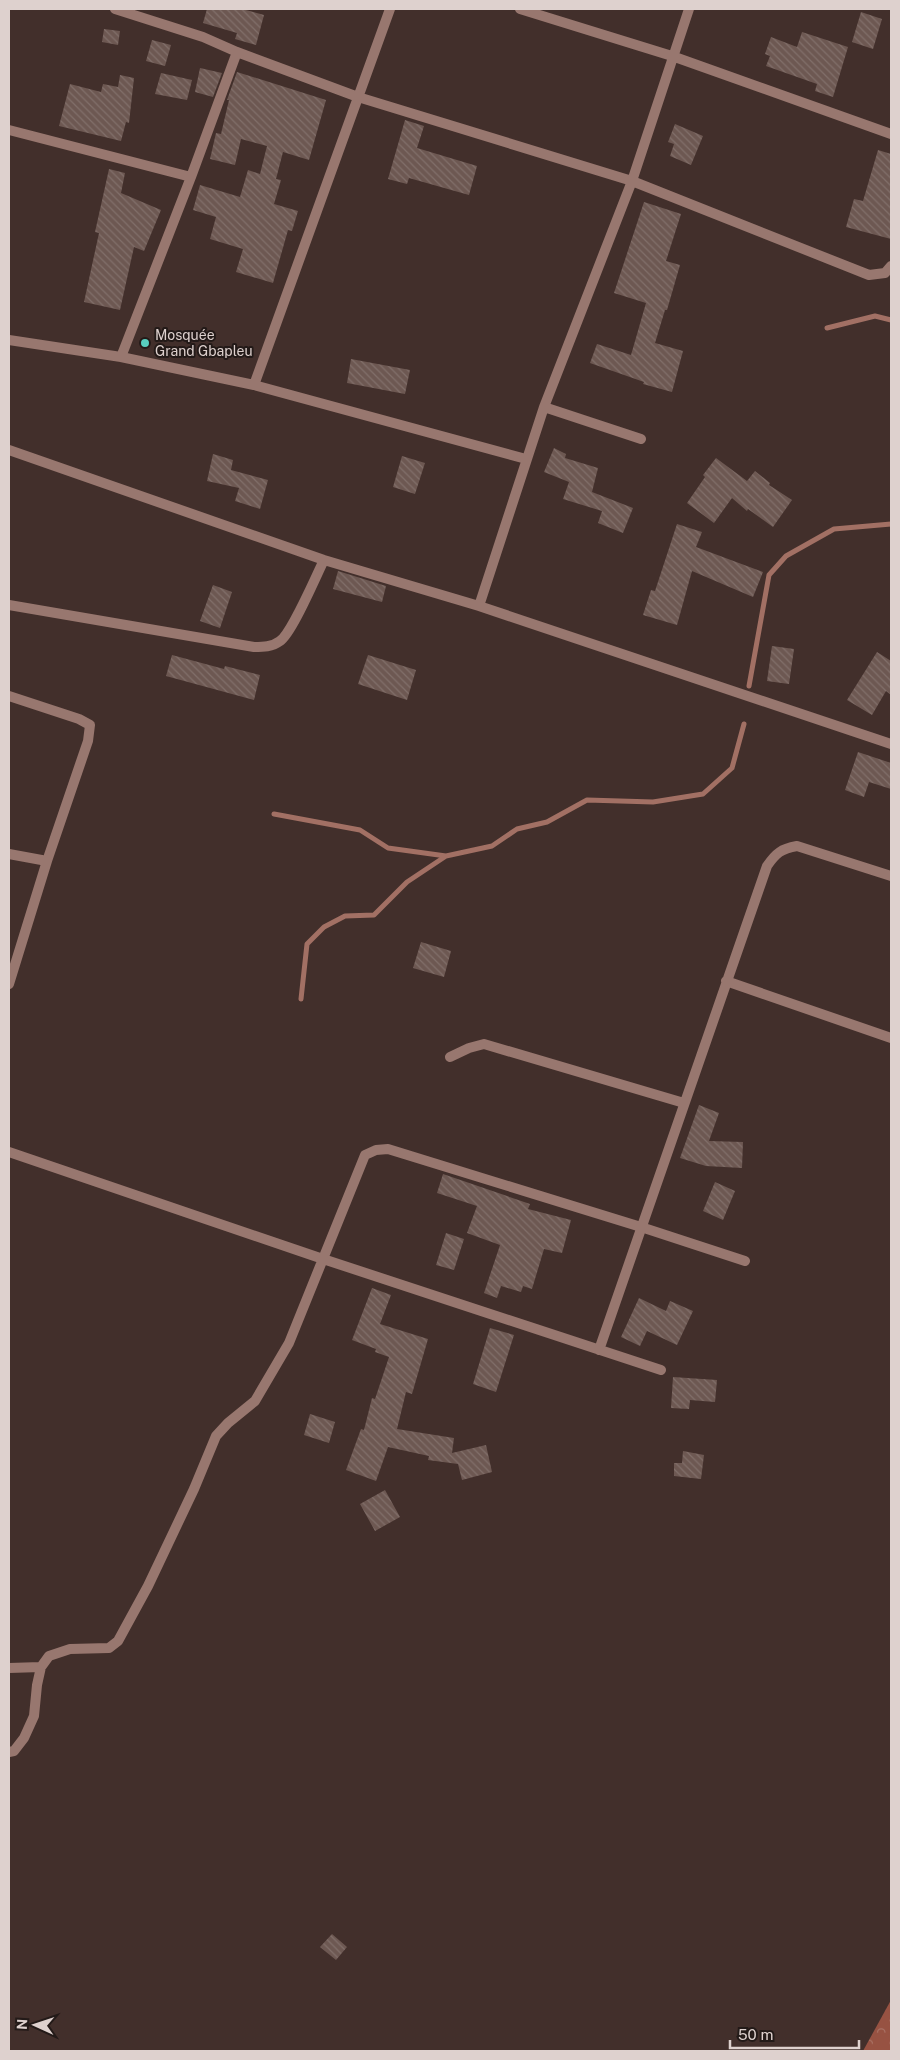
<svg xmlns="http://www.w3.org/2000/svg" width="900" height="2060" font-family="'Public Sans',sans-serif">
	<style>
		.forest { fill: url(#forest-crowns) }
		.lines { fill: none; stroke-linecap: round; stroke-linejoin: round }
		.stream { stroke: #a27064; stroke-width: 5 }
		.building { fill: url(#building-back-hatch) }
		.street { stroke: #98776f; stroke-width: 10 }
		.poi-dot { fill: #58cebf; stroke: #231a18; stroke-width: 2 }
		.labels { text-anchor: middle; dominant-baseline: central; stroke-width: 4; stroke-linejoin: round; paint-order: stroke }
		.poi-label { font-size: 14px; fill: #ded1ce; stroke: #231a18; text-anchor: start }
	</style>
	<defs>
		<pattern id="forest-crowns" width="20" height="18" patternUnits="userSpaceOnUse" patternTransform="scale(1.25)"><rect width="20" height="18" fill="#975242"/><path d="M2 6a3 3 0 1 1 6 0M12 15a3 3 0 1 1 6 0" fill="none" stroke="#aa7265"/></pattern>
		<pattern id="building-back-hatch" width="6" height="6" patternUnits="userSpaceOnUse" patternTransform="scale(1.25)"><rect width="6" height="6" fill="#6d5852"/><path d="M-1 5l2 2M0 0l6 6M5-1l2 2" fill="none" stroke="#816f6a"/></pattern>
	</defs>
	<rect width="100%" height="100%" fill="#422f2b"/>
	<path class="forest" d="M891,2000v51h-28z"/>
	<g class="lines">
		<path class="stream" d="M827,328l48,-12 16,4
			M749,686l20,-111 17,-19 48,-27 57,-5
			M274,814l86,16 28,18 58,8
			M301,999l6,-55 17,-17 21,-11 29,-1 33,-33 39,-26 46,-10 25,-17 30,-7 40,-22 66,2 50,-8 29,-26 12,-44"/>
	</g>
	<path class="building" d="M207,9h35l22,6 -8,30 -21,-6 2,-6 -34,-10z
		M861,12l21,7 -9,30 -21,-7z
		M104,29l16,2 -2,14 -16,-3z
		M802,32l46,15 -15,50 -18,-6 2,-7 -51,-18 4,-10 -5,-2 6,-17 26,10z
		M152,40l19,5 -6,21 -19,-5z
		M200,68l22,5 -9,24 -18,-5z
		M237,72l89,28 -17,60 -26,-8 -7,27 5,1 -7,24 24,7 -6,20 -4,-1 -15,53 -37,-11 7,-23 -33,-10 6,-22 -23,-7 7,-25 40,12 8,-27 12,4 7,-28 -26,-7 -6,26 -25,-6 6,-26 5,1 8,-34h-2z
		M161,73l31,7 -5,20 -32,-6z
		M120,75l14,3 -5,45 -3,-1 -5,19 -62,-15 11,-42 31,8 2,-8 15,3z
		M405,120l19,6 -7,22 60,18 -8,29 -60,-17 -2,6 -19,-5z
		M675,124l28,12 -12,29 -21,-9 4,-12 -6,-2z
		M878,150l13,4v85l-45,-12 8,-28 9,2z
		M109,169l16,4 -4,20 40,17 -17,41 -10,-4 -14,63 -36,-8 15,-69 -4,-1z
		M644,202l37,12 -15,47 14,4 -13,45h-2l-10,33 28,8 -11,41 -29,-8 1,-2 -54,-19 7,-19 34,11 15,-52 -32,-10z
		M351,359l59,11 -5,24 -58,-11z
		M554,448l12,6 -1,4 33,10 -6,24 41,16 -10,25 -25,-10 4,-12 -39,-12 6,-17 -25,-10z
		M213,454l20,6 -2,10 37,10 -8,29 -25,-8 4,-13 -32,-7z
		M402,456l23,7 -10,31 -22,-7z
		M716,458l31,23 8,-10 15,12 -1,2 23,15 -19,27 -25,-18 -1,2 -15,-13 -18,25 -27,-20 18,-26 -2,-2z
		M677,524l25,8 -6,15 67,25 -10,25 -61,-26 -15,54 -34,-10 8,-25 4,1z
		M338,571l48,15 -4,16 -49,-13z
		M213,585l19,7 -12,36 -20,-7z
		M772,646l22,3 -5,35 -22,-3z
		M877,652l14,9v34l-5,-4 -14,24 -25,-15z
		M172,655l52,14 1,-3 35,9 -6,25 -88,-24z
		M368,655l48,15 -9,30 -49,-16z
		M858,752l33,11v26l-22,-7 -5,15 -19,-7z
		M421,942l30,9 -7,26 -31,-9z
		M699,1105l20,8 -10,28 34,1 -1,26 -36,-2 -26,-8z
		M443,1174l87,30 -2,5 43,11 -9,33 -18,-4 -12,40 -9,-3 -2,6 -20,-6 -4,12 -13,-5 16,-48 -33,-12 10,-27 -40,-13z
		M715,1182l20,9 -12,29 -20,-9z
		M446,1233l18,6 -10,31 -18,-5z
		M372,1288l19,7 -11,29 48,15 -16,55 -6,-2 -9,37 57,9 -2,15 34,-8 6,27 -30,8 -4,-16 -30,-4 1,-4 -41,-9 -12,34 -30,-11 15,-41 3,1 8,-32 3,1 14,-42 -14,-5 1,-3 -24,-9z
		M639,1298l27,13 4,-10 23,10 -16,34 -30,-14 -7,15 -19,-9z
		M490,1328l24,7 -18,57 -23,-8z
		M673,1377l44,3 -2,22 -25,-2 -1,9 -18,-1z
		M310,1414l25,8 -6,21 -25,-8z
		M683,1451l21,4 -3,24 -27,-3v-13h8z
		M385,1490l15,27 -25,14 -15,-27z
		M332,1934l15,13 -11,13 -16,-13z"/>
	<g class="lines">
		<path class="street" d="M115,9l88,28 34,15 121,45 274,84 237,94 16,-2 6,-7
			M520,9l152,47 219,78
			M9,130l182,47 -70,180
			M191,177l46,-125
			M9,340l112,17 133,28 272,74
			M254,385l136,-376
			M544,407l97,32
			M9,450l315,110 155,46 412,138
			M9,605l245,42c9,0 18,0 26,-6 12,-8 36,-65 44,-81
			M479,606l65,-199 88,-226 57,-172
			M9,696l70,23 11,6 -2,16 -41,120 -38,123
			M9,854l38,7
			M726,981l165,57
			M450,1057l19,-9 15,-4 200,59
			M9,1152l314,107 338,111
			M599,1350l168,-484c9,-13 14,-17 30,-20l94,30
			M9,1668l32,-1
			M9,1752l5,-1 10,-13 10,-22 3,-31 4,-18 8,-11 21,-7 39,-1 9,-7 30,-55 46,-97 22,-53 12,-13 27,-22 34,-58 76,-188 11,-5 12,-1 253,78 104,34"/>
	</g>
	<circle class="poi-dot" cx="145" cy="343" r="5"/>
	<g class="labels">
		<g class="poi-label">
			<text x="155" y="335">Mosquée<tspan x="155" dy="16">Grand Gbapleu</tspan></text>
		</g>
	</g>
	<rect width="900" height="2060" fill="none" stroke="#ded1ce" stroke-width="20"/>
	<g transform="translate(35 2025) rotate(273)" stroke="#231a18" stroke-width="4" paint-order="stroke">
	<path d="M0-4L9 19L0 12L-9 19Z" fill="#ded1ce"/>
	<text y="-8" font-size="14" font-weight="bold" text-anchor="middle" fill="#ded1ce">N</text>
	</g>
	<path d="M730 2040v8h129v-8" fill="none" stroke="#ded1ce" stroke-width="2.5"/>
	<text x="738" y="2040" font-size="15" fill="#ded1ce" stroke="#231a18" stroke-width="4" paint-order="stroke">50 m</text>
</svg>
